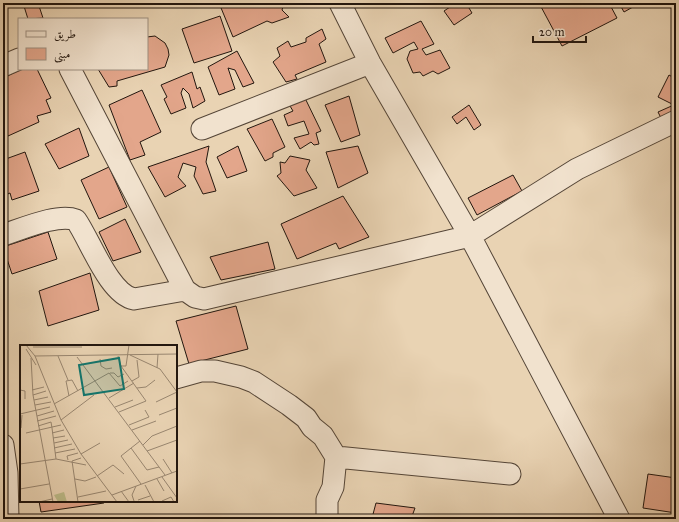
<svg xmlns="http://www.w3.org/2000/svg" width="679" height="522" font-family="'IM FELL Great Primer',Amiri,serif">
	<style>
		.building { fill: #e3a68b; stroke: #22160e }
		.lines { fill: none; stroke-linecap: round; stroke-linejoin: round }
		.street-casing { stroke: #544537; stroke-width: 23 }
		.street { stroke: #f1e2ce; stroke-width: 21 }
		.inset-road { fill: none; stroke: #998771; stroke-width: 1 }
		.view { fill: #0f766e; fill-opacity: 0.15; stroke: #0f766e; stroke-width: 2 }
		.inset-edge { fill: none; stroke: #22160e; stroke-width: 2 }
	</style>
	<rect width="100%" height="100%" fill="#e9d3b3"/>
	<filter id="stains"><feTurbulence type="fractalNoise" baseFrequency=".005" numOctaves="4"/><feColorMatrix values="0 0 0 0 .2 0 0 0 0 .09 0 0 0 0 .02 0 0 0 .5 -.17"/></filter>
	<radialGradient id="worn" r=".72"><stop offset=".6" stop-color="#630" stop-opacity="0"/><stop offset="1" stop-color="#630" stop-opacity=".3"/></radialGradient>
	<path class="building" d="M23,3h15l5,15 -15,1z
		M219,3h18l11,3 1,-3h35l-2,7 7,7 -17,6 -5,-2 -34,16z
		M456,3h10l6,10 -18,12 -10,-14z
		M539,3h70l8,15 -55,28z
		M619,3h21l-16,9z
		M220,16l12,35 -38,12 -12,-34z
		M421,21l13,23 -12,5 4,6 14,-5 10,18 -12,6 -5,-3 -10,5 -3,-4 -7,1 -6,-14 3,-8 8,-2 -4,-7 -21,11 -8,-15z
		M322,29l4,10 -7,5 7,18 -31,13 2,4 -11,3 -13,-20 7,-6 -3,-8 11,-7 3,6 15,-5v-4z
		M155,36l10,7 3,6 1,6 -4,12 -48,14v5l-8,1 -11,-18h49v-32z
		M237,51l17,32 -11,4 -8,-17 -7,-2 7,21 -16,6 -11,-28z
		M22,69h15l14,29 -5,2 5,12 -14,4 2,6 -31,14 -5,-10v-48z
		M192,72l5,17 3,-2 5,14 -12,7 -4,-14 -6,-6 -2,5 5,15 -15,6 -7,-15 3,-2 -6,-12z
		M669,75l7,4v17l-4,8 -14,-7z
		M142,90l19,42 -21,10 5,13 -15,5 -21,-55z
		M304,96l17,35 -5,2 3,11 -5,1 -3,-3 -11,7 -6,-11 15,-4 -5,-13 -16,5 -4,-11 9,-4 -6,-10z
		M349,96l11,39 -19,7 -16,-37z
		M676,104v17l-11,5 -7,-14z
		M469,105l12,20 -7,5 -8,-13 -9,7 -5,-7z
		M272,119l13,28 -12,6v4l-8,4 -18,-32z
		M79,128l10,28 -30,13 -14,-25z
		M209,146l-3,16 10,29 -13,3 -9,-18 2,-9 -13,-4 -5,14 8,9 -21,11 -17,-30z
		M238,146l9,25 -20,7 -10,-21z
		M358,146l10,27 -30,15 -12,-36z
		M25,152l14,39 -27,9 -2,-7 -7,3v-36z
		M290,156l20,4 -4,10 11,18 -23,8 -17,-20 4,-3 -1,-11 5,1z
		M109,167l18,40 -28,12 -18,-39z
		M513,175l9,16 -45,24 -9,-17z
		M343,196l26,41 -30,12 -3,-6 -39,16 -16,-35z
		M125,219l16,33 -28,9 -14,-29z
		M48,232l9,27 -45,15 -9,-27z
		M268,242l7,27 -54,11 -11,-23z
		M90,273l9,37 -51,16 -9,-35z
		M236,306l12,43 -59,15 -13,-43z
		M648,474l28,4v35l-33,-5z
		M39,501h65v2l-63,9z
		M376,503l39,5 -4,11h-42l3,-1z"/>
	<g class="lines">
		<defs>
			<path id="street" d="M340,3l30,60 100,173 149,283
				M3,66l16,-7
				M70,69l115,221 10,7 9,2 266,-63 107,-67 99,-48
				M202,129l168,-66
				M3,235c19,-6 55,-22 73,-15 14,20 33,74 58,79l51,-9
				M176,378l25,-7h14l26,6 13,5 35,23 17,13 6,9 11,9 13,21 -3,30 -6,13v19
				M3,445l4,28 1,46
				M336,457l174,17"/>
		</defs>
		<use href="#street" class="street-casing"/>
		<use href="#street" class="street"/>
	</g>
	<g transform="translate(20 345)">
		<rect width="157" height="157" fill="#e9d3b3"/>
		<path d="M44,147l3,10h-9l-4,-7z" fill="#bcbb89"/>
		<path class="inset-road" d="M6,0l9,11 26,64 20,34 36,48M13,2h49M6,4l10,16M110,10l30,14 17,23M15,11l142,-2M38,11l10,24M98,11l3,10 25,35 -27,11M57,12l88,118M11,13l2,37 20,107M80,14l1,7 5,3 6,-1M101,21h5l3,-21M137,23l1,-14M90,28h4l4,4 6,-3M112,36l7,-4 -2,-17M117,43l9,-1 9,-7M0,45l5,1v8M12,45l12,-3M13,50l13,-4M49,51l-3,-15 6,-1 6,11M89,53l25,-15M14,55l14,-3M136,57l21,-10M34,59l55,-31 11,13 8,-5M15,60l16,-3M95,62l18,-7M0,69l30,-7M139,70l18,-7M17,71l17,-5M41,75l33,-25M17,76l19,-5M109,80l20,-8 -4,-7M18,81l13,-4 1,6M1,83l1,-13M32,83l4,31M112,85l24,-9M6,88l35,-8M32,88l12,-3M33,93l12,-2M120,96l-19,15 20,28M34,98l14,-3M123,100l9,-9 25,-10M34,103l18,-4M111,103l16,22 12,-3M127,106l30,-11M35,108l20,-4M61,109l19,-11M143,114l9,14M48,115l-1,-4 11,-3M0,119l36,-5 30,6M77,131l16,-11 11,9M142,132l15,21M55,134l10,2 11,-4M137,134l7,12M125,140l9,17M0,144l29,-5M101,146l8,11M92,150l65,-24M58,152l28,-6M118,155l12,-4M114,156l-2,-6 4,-9M142,156l9,-4 3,5M19,157l13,-3M58,157l-6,-41 9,-3"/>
		<path class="view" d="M99,13l5,31 -40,6 -5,-30z"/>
		<rect width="157" height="157" class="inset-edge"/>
	</g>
	<rect width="679" height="522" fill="none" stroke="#e9d3b3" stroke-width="16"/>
	<rect x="4" y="4" width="671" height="514" fill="none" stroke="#22160e" stroke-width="2"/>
	<rect x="8" y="8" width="663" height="506" fill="none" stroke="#22160e"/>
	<rect x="18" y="18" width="130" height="52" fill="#f1e2ce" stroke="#9e9081"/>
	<rect x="26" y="31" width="20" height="6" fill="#f1e2ce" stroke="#9e9081"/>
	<text x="54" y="38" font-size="12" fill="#22160e">طريق</text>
	<rect x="26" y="48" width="20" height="12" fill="#e3a68b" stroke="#9e9081"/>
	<text x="54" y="58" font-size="12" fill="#22160e">مبنى</text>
	<path d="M533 36v6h53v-6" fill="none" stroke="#22160e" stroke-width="2"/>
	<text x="539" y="36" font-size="12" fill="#22160e" stroke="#f1e2ce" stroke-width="3" paint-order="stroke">20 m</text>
	<rect width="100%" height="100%" filter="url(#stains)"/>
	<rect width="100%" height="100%" fill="url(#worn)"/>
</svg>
